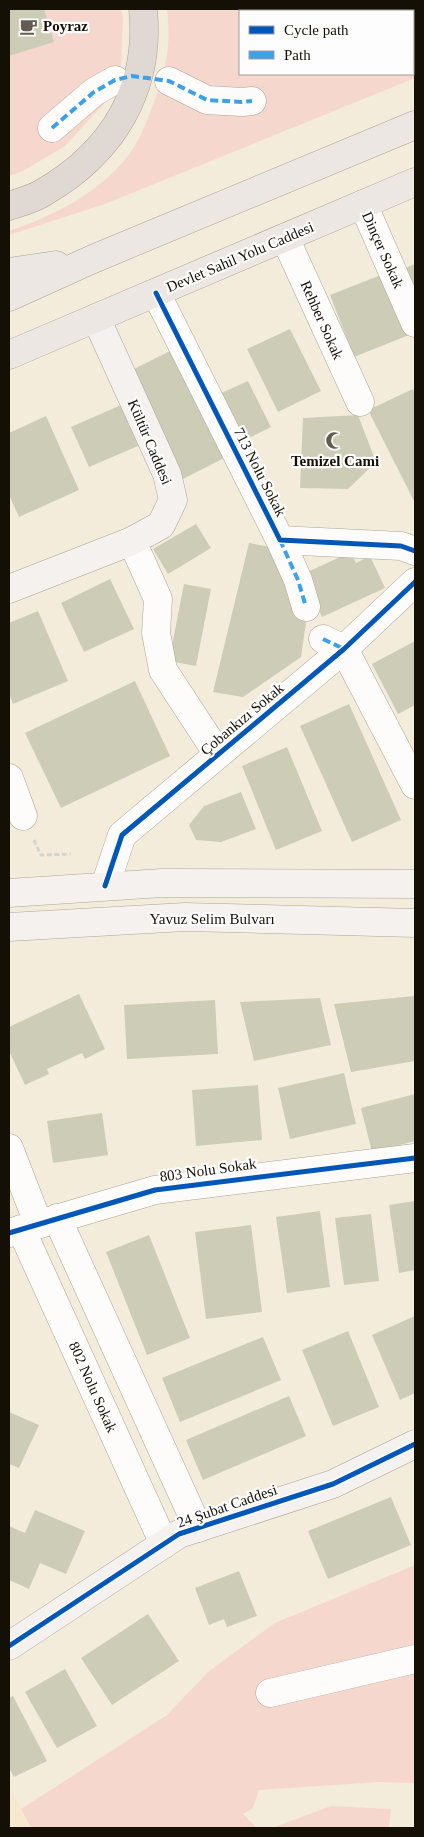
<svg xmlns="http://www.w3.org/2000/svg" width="424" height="1837" font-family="'Times New Roman',serif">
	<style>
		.built { fill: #f6e9cd }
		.green { fill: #f6d7ce; fill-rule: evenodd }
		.building { fill: #cdcdb7 }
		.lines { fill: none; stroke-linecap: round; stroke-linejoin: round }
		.street-casing { stroke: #aaa598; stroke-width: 29 }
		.secondary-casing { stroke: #aaa598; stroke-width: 29 }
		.primary-casing { stroke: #aea295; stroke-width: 29 }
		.highway-casing { stroke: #aea295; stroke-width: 29 }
		.path { stroke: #d7d4cf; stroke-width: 3; stroke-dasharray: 5 2.5; stroke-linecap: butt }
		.street { stroke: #fdfcfa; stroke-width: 28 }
		.secondary { stroke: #f5f1ee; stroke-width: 28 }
		.primary { stroke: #ece7e2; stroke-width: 28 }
		.highway { stroke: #e0d8d2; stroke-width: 28 }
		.quiet { stroke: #3da1e9; stroke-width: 4; stroke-dasharray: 8 4; stroke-linecap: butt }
		.cycleway-casing { stroke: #fdfdfd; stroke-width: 8 }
		.cycleway { stroke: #0057b8; stroke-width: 5 }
		.labels { text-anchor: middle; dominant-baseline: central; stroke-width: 4.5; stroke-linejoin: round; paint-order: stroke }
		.poi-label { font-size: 15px; font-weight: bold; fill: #151006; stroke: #fdfdfd; text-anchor: start }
		.street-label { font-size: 15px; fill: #151006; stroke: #fdfdfd }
	</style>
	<rect width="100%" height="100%" fill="#f3ecdb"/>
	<path class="built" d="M9,1788l12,21 10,19h-22z"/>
	<path class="green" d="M9,9h112l2,8 -2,47 -8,30 -48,52 -42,25 -14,5z
		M167,9h248v69l-310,126 -96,31v-4c45,-15 99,-42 125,-84 9,-14 14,-30 20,-45 13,-34 17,-57 13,-93zM240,11h173v63h-173z
		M415,1565v218l-35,-1 -121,8 -6,18 -10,6 14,14h-226l-10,-19 146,-94 42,-44 66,-48z
		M331,1806l60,3 -2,19h-117z"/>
	<path class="building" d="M9,9h35l10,33 -45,14z
		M415,264v47l-17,-40z
		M391,271l23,62 -60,24 -24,-62z
		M290,329l31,62 -43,21 -31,-63z
		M176,348l52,108 -45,23 -53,-108z
		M248,381l23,46 -30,15 -24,-47z
		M413,389l2,4v110l-47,-93z
		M121,405l17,41 -49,21 -18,-40z
		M358,415l18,47 -28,27 -48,-1 3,-70z
		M46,416l33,74 -60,27 -10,-22v-62z
		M196,524l15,24 -43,26 -15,-25z
		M249,543l27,5 30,75 -5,34 -58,40 -30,-5z
		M351,552l5,11 14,-7 15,32 -63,29 -19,-43z
		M110,579l24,50 -50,23 -23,-49z
		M184,584l27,5 -15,77 -27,-5z
		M38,611l30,70 -55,23 -4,-11v-70z
		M415,641v64l-17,9 -26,-50z
		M135,681l35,75 -109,52 -36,-75z
		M349,704l52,116 -49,22 -52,-116z
		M287,747l35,84 -46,19 -34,-84z
		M241,792l15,37 -35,13 -25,-2 -7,-15 15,-19z
		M79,994l26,55 -20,10 -3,-6 -35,16 2,5 -24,11 -16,-34v-24z
		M414,996l1,65 -64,11 -17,-68z
		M320,998l11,47 -77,16 -14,-59z
		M215,1000l3,54 -91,5 -3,-54z
		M344,1073l12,51 -66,15 -12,-51z
		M258,1085l4,55 -66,6 -4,-56z
		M415,1094v47l-43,11 -11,-44z
		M102,1113l6,42 -55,8 -6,-42z
		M415,1201v69l-16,3 -10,-68z
		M320,1211l10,76 -43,6 -11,-76z
		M371,1214l8,67 -35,4 -9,-67z
		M251,1225l11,87 -56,7 -11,-87z
		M149,1235l41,103 -43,17 -41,-103z
		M415,1316v77l-15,7 -28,-65z
		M348,1331l31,76 -46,19 -31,-76z
		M263,1337l18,43 -101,42 -18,-44z
		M289,1396l17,40 -103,44 -17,-40z
		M9,1412l30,13 -20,43 -10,-4z
		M391,1497l20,48 -83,34 -20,-48z
		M35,1510l50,21 -19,43 -26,-11 -11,26 -20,-9v-54l16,7z
		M239,1571l18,45 -30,11 -3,-8 -15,6 -14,-37z
		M148,1614l31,47 -67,44 -31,-47z
		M65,1669l32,57 -40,22 -32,-56z
		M13,1696l34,65 -33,16 -5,-9v-70z"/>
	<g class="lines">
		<defs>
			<path id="street" d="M169,81l38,19 35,2 10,-1
				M52,128l42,-36 21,-12
				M363,204l52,119
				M285,238l75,164
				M156,293l124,247 121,6 14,5
				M280,540l18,40 8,27
				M132,541l26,58 -2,34 7,37 55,84
				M323,639l21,10 71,136
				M9,778l14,38
				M105,886l17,-51 222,-186 71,-67
				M9,1148l29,75
				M57,1218l141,310
				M21,1229l143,315
				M9,1233l146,-43 260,-32
				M270,1693l145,-34"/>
			<path id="secondary" d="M9,589l123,-48 29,-16 12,-25 -6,-26 -71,-156
				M9,893l153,-10 253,1
				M9,927l176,-10 230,6
				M9,1646l170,-112 154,-50 82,-40"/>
			<path id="primary" d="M9,272l47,-7
				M9,297l84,-38 322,-134
				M9,355l406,-173"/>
			<path id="highway" d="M9,206c11,-4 25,-7 35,-14 69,-40 107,-103 99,-183"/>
		</defs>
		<use href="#street" class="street-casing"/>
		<use href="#secondary" class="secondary-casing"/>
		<use href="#primary" class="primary-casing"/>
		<use href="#highway" class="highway-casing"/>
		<path class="path" d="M34,840l7,15 30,-1"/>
		<use href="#street" class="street"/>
		<use href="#secondary" class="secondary"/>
		<use href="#primary" class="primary"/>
		<use href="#highway" class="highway"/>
		<path class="quiet" d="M52,128l42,-36 21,-12 17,-4 37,5 38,19 35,2 10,-1
			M280,540l18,40 8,27
			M323,639l21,10"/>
		<defs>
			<path id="cycleway" d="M156,293l124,247 121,6 14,5
				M105,886l17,-51 222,-186 71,-67
				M9,1233l146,-43 260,-32
				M9,1646l170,-112 154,-50 82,-40"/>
		</defs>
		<use href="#cycleway" class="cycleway-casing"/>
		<use href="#cycleway" class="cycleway"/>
	</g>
	<defs>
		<symbol id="cafe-bare" viewBox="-9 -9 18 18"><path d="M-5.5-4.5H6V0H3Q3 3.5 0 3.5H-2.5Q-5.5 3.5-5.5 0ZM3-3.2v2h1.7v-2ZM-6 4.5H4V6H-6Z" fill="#635d51" stroke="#fdfdfd" stroke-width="2.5" paint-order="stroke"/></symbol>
		<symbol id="mosque-bare" viewBox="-9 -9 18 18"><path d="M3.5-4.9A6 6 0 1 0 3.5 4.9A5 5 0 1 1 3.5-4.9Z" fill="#635d51" stroke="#fdfdfd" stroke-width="2.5" paint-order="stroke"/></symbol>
	</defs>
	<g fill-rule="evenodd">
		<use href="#cafe-bare" x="16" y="14" width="25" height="25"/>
		<use href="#mosque-bare" x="322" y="428" width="25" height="25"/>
	</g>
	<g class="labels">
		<g class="poi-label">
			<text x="43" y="26">Poyraz</text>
			<text x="335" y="461" text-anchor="middle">Temizel Cami</text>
		</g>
		<g class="street-label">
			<text transform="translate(383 250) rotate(66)">Dinçer Sokak</text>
			<text transform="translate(240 257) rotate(-23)">Devlet Sahil Yolu Caddesi</text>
			<text transform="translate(322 320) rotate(66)">Rehber Sokak</text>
			<text transform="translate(150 442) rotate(67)">Kültür Caddesi</text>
			<text transform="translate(260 472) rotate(63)">713 Nolu Sokak</text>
			<text transform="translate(242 719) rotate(-40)">Çobankızı Sokak</text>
			<text x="212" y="919">Yavuz Selim Bulvarı</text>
			<text transform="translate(208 1170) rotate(-8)">803 Nolu Sokak</text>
			<text transform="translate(93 1387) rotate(66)">802 Nolu Sokak</text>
			<text transform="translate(227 1506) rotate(-19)">24 Şubat Caddesi</text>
		</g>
	</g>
	<rect width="424" height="1837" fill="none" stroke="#151006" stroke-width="20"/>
	<rect x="239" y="10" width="175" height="65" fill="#fdfdfd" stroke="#a09e9a"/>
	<rect x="249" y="26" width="25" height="8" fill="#0057b8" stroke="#a09e9a"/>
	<text x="284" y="35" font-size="15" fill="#151006">Cycle path</text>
	<rect x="249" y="51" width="25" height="8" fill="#3da1e9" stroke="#a09e9a"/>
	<text x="284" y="60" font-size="15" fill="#151006">Path</text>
</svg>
